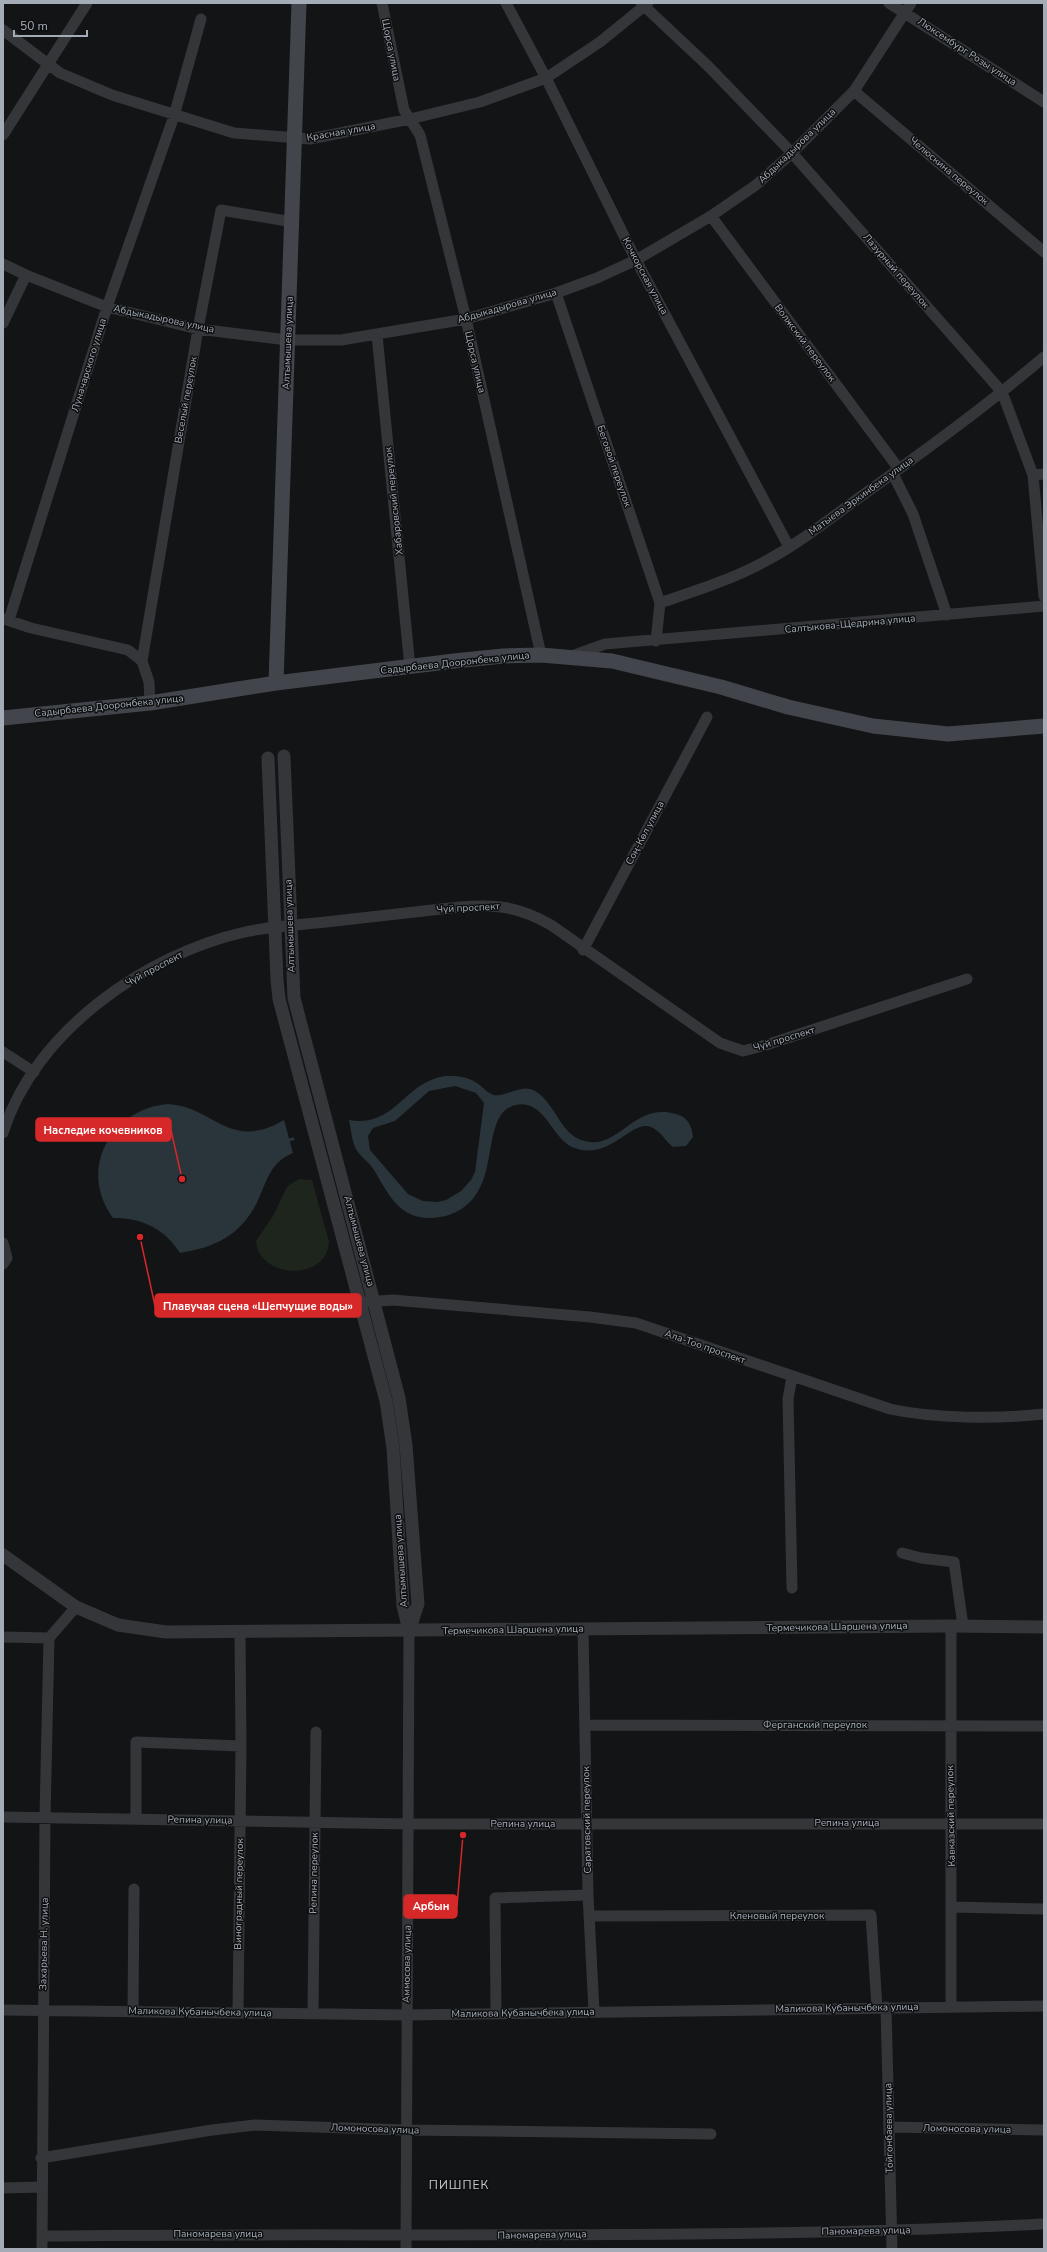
<svg xmlns="http://www.w3.org/2000/svg" width="1047" height="2252" font-family="'Nunito Sans',sans-serif">
	<style>
		.green { fill: #1d251d }
		.water { fill: #29353a; fill-rule: evenodd }
		.lines { fill: none; stroke-linecap: round; stroke-linejoin: round }
		.stream { stroke: #29353a; stroke-width: 3 }
		.minor { stroke: #34363a; stroke-width: 11 }
		.tertiary { stroke: #34363a; stroke-width: 13 }
		.secondary { stroke: #42454b; stroke-width: 15 }
		.labels { text-anchor: middle; dominant-baseline: central; stroke-width: 3; stroke-linejoin: round; paint-order: stroke }
		.street-label { font-size: 10px; fill: #a4adb7; stroke: #0e0f10 }
		.quarter-label { font-size: 12px; letter-spacing: 1px; fill: #c5cbd2; stroke: #0e0f10 }
		.leader { fill: none; stroke: #d62828; stroke-width: 1.5 }
		.callout-dot { fill: #d62828; stroke: #0e0f10; stroke-width: 1.5 }
		.callout { fill: #d62828; stroke: #d62828; stroke-width: 1.5 }
		.callout-label { font-size: 11px; text-anchor: middle; font-weight: bold; fill: #fff }
	</style>
	<rect width="100%" height="100%" fill="#131415"/>
	<path class="green" d="M299,1179l13,1 17,62c-3,41 -71,36 -73,-1l17,-25 13,-27 3,-4z"/>
	<path class="water" d="M445,1076c11,0 22,0 32,7 6,4 10,10 17,12 14,2 27,-12 41,-4 23,14 25,48 55,51 31,3 46,-40 86,-28 12,3 16,12 17,23l-7,9 -13,1c-8,-6 -12,-16 -22,-20 -20,-8 -42,36 -79,20 -21,-10 -28,-48 -56,-42 -9,2 -14,7 -18,15 -10,23 -7,51 -21,73 -8,13 -22,22 -37,24 -38,6 -49,-18 -66,-47 -4,-7 -11,-11 -16,-18 -6,-7 -7,-23 -9,-32 47,8 53,-37 96,-44zM455,1086l21,7 8,10 -9,69 -4,8 -10,11 -15,9 -9,2 -14,-1 -15,-7 -38,-44 -2,-14 5,-8 22,-7 34,-30z
		M168,1104c47,3 61,48 116,16l9,33c-22,9 -25,25 -34,45 -16,36 -42,49 -79,55 -16,-25 -38,-35 -67,-35 -36,-49 -2,-109 55,-114z"/>
	<g class="lines">
		<path class="stream" d="M285,1141l8,-2"/>
		<path class="minor" d="M382,3l22,107 16,25 46,184 75,336
			M506,3l40,75 90,182 153,287
			M641,3l68,64 83,86 210,239 31,83 11,121
			M889,3l155,99
			M3,30l57,43 52,22 122,38 76,6 100,-20 70,-17 66,-24 54,-36 48,-39
			M854,91l190,161
			M3,135l84,-132
			M711,216l188,253
			M3,264l23,11 81,32 91,22 90,11h53l125,-21 90,-26 41,-15 39,-18 75,-44 45,-31 36,-32 62,-62 57,-88
			M556,293l104,310 -4,38
			M3,323l23,-48
			M377,335l33,332
			M893,474l20,40 34,101
			M1033,475l11,-1
			M660,603c35,-12 70,-23 102,-40 35,-18 66,-43 98,-66 63,-45 125,-90 184,-140
			M4,619l27,9 97,22 14,11 7,21 1,21
			M9,620l98,-313 67,-191 27,-97
			M572,656l33,-12 439,-38
			M142,661l56,-332 23,-119 72,12
			M583,950l124,-233
			M3,1052l31,20
			M3,1133c31,-101 143,-179 242,-201 27,-6 54,-7 81,-10 45,-5 89,-10 133,-15 37,-3 59,-1 92,18l169,118 23,8 23,-6 201,-66
			M3,1243l4,15 -4,6
			M366,1302l27,-2 197,17 46,6 254,86c46,10 107,10 154,5
			M792,1377l-4,22 4,189
			M902,1553l19,5 33,4 9,64
			M583,1630l5,265 6,116
			M3,1637l46,1 27,-31
			M585,1725l459,1
			M3,1817l405,7h636
			M136,1819v-77l105,4
			M952,1907l92,2
			M590,1916l281,-1 6,92
			M886,2007l6,242
			M951,2007v-381
			M3,2010l403,5 638,-9
			M133,2011l1,-122
			M238,2012l3,-266 -1,-113
			M313,2013l3,-281
			M496,2014l-1,-116 93,-3
			M890,2127l154,3
			M41,2158l171,-28 43,-5 152,5 304,4
			M3,2188l38,-1
			M42,2236c333,-4 667,5 1000,-12
			M42,2249l3,-432 4,-179
			M406,2249l3,-618"/>
		<path class="tertiary" d="M284,756l10,242 105,400 7,47 12,159 -9,27
			M268,758l9,222 2,19 107,402 7,47 10,158 6,24
			M3,1555l73,52 42,18 48,7 785,-6 93,1"/>
		<path class="secondary" d="M276,683l23,-680
			M3,718l147,-15 126,-20 178,-22 49,-5 38,-1 71,6 109,26 67,20 85,19 75,8 96,-8"/>
	</g>
	<g class="labels">
		<g class="street-label">
			<text transform="translate(391 50) rotate(79)">Щорса улица</text>
			<text transform="translate(967 52) rotate(33)">Люксембург Розы улица</text>
			<text transform="translate(341 132) rotate(-10)">Красная улица</text>
			<text transform="translate(797 146) rotate(-44)">Абдыкадырова улица</text>
			<text transform="translate(949 171) rotate(40)">Челюскина переулок</text>
			<text transform="translate(896 271) rotate(49)">Лазурный переулок</text>
			<text transform="translate(645 276) rotate(62)">Кочкорская улица</text>
			<text transform="translate(507 306) rotate(-16)">Абдыкадырова улица</text>
			<text transform="translate(164 319) rotate(12)">Абдыкадырова улица</text>
			<text transform="translate(288 343) rotate(-88)">Алтымышева улица</text>
			<text transform="translate(805 343) rotate(53)">Волжский переулок</text>
			<text transform="translate(475 362) rotate(77)">Щорса улица</text>
			<text transform="translate(89 365) rotate(-73)">Луначарского улица</text>
			<text transform="translate(186 400) rotate(-80)">Веселый переулок</text>
			<text transform="translate(614 466) rotate(71)">Беговой переулок</text>
			<text transform="translate(861 496) rotate(-36)">Матыева Эркинбека улица</text>
			<text transform="translate(394 501) rotate(-96)">Хабаровский переулок</text>
			<text transform="translate(850 624) rotate(-5)">Салтыкова-Щедрина улица</text>
			<text transform="translate(455 663) rotate(-6)">Садырбаева Дооронбека улица</text>
			<text transform="translate(109 706) rotate(-6)">Садырбаева Дооронбека улица</text>
			<text transform="translate(645 833) rotate(-62)">Соң-Көл улица</text>
			<text transform="translate(468 908) rotate(-3)">Чүй проспект</text>
			<text transform="translate(290 926) rotate(-92)">Алтымышева улица</text>
			<text transform="translate(154 969) rotate(-28)">Чүй проспект</text>
			<text transform="translate(784 1039) rotate(-17)">Чүй проспект</text>
			<text transform="translate(359 1241) rotate(75)">Алтымышева улица</text>
			<text transform="translate(705 1347) rotate(19)">Ала-Тоо проспект</text>
			<text transform="translate(401 1561) rotate(-94)">Алтымышева улица</text>
			<text transform="translate(837 1627) rotate(-1)">Термечикова Шаршена улица</text>
			<text transform="translate(513 1630) rotate(-1)">Термечикова Шаршена улица</text>
			<text x="815" y="1725">Ферганский переулок</text>
			<text transform="translate(951 1816) rotate(-91)">Кавказский переулок</text>
			<text transform="translate(200 1820) rotate(1)">Репина улица</text>
			<text transform="translate(587 1820) rotate(-91)">Саратовский переулок</text>
			<text x="847" y="1823">Репина улица</text>
			<text x="523" y="1824">Репина улица</text>
			<text transform="translate(314 1873) rotate(-89)">Репина переулок</text>
			<text transform="translate(239 1894) rotate(-89)">Виноградный переулок</text>
			<text x="777" y="1916">Кленовый переулок</text>
			<text transform="translate(44 1944) rotate(-89)">Захарьева Н. улица</text>
			<text transform="translate(407 1964) rotate(-89)">Аммосова улица</text>
			<text transform="translate(847 2008) rotate(-1)">Маликова Кубанычбека улица</text>
			<text transform="translate(200 2012) rotate(1)">Маликова Кубанычбека улица</text>
			<text transform="translate(523 2013) rotate(-1)">Маликова Кубанычбека улица</text>
			<text transform="translate(889 2128) rotate(-91)">Тойгонбаева улица</text>
			<text transform="translate(375 2129) rotate(2)">Ломоносова улица</text>
			<text transform="translate(967 2129) rotate(1)">Ломоносова улица</text>
			<text transform="translate(866 2231) rotate(-1)">Паномарева улица</text>
			<text x="218" y="2234">Паномарева улица</text>
			<text transform="translate(542 2235) rotate(-1)">Паномарева улица</text>
		</g>
		<g class="quarter-label">
			<text x="459" y="2185">ПИШПЕК</text>
		</g>
	</g>
	<path class="leader" d="M182 1179L171 1130M140 1237L155 1306M463 1835L457 1906"/>
	<g class="callout-dot">
		<circle cx="182" cy="1179" r="4"/>
		<circle cx="140" cy="1237" r="4"/>
		<circle cx="463" cy="1835" r="4"/>
	</g>
	<g class="callout">
		<rect x="36" y="1118" width="135" height="23" rx="4"/>
		<rect x="155" y="1294" width="206" height="23" rx="4"/>
		<rect x="404" y="1895" width="53" height="23" rx="4"/>
	</g>
	<g class="callout-label">
		<text x="103" y="1134">Наследие кочевников</text>
		<text x="258" y="1310">Плавучая сцена «Шепчущие воды»</text>
		<text x="431" y="1910">Арбын</text>
	</g>
	<rect width="1047" height="2252" fill="none" stroke="#a4adb7" stroke-width="8"/>
	<path d="M14 30v6h73v-6" fill="none" stroke="#a4adb7" stroke-width="2"/>
	<text x="20" y="30" font-size="12" fill="#a4adb7" stroke="#0e0f10" stroke-width="3" paint-order="stroke">50 m</text>
</svg>
